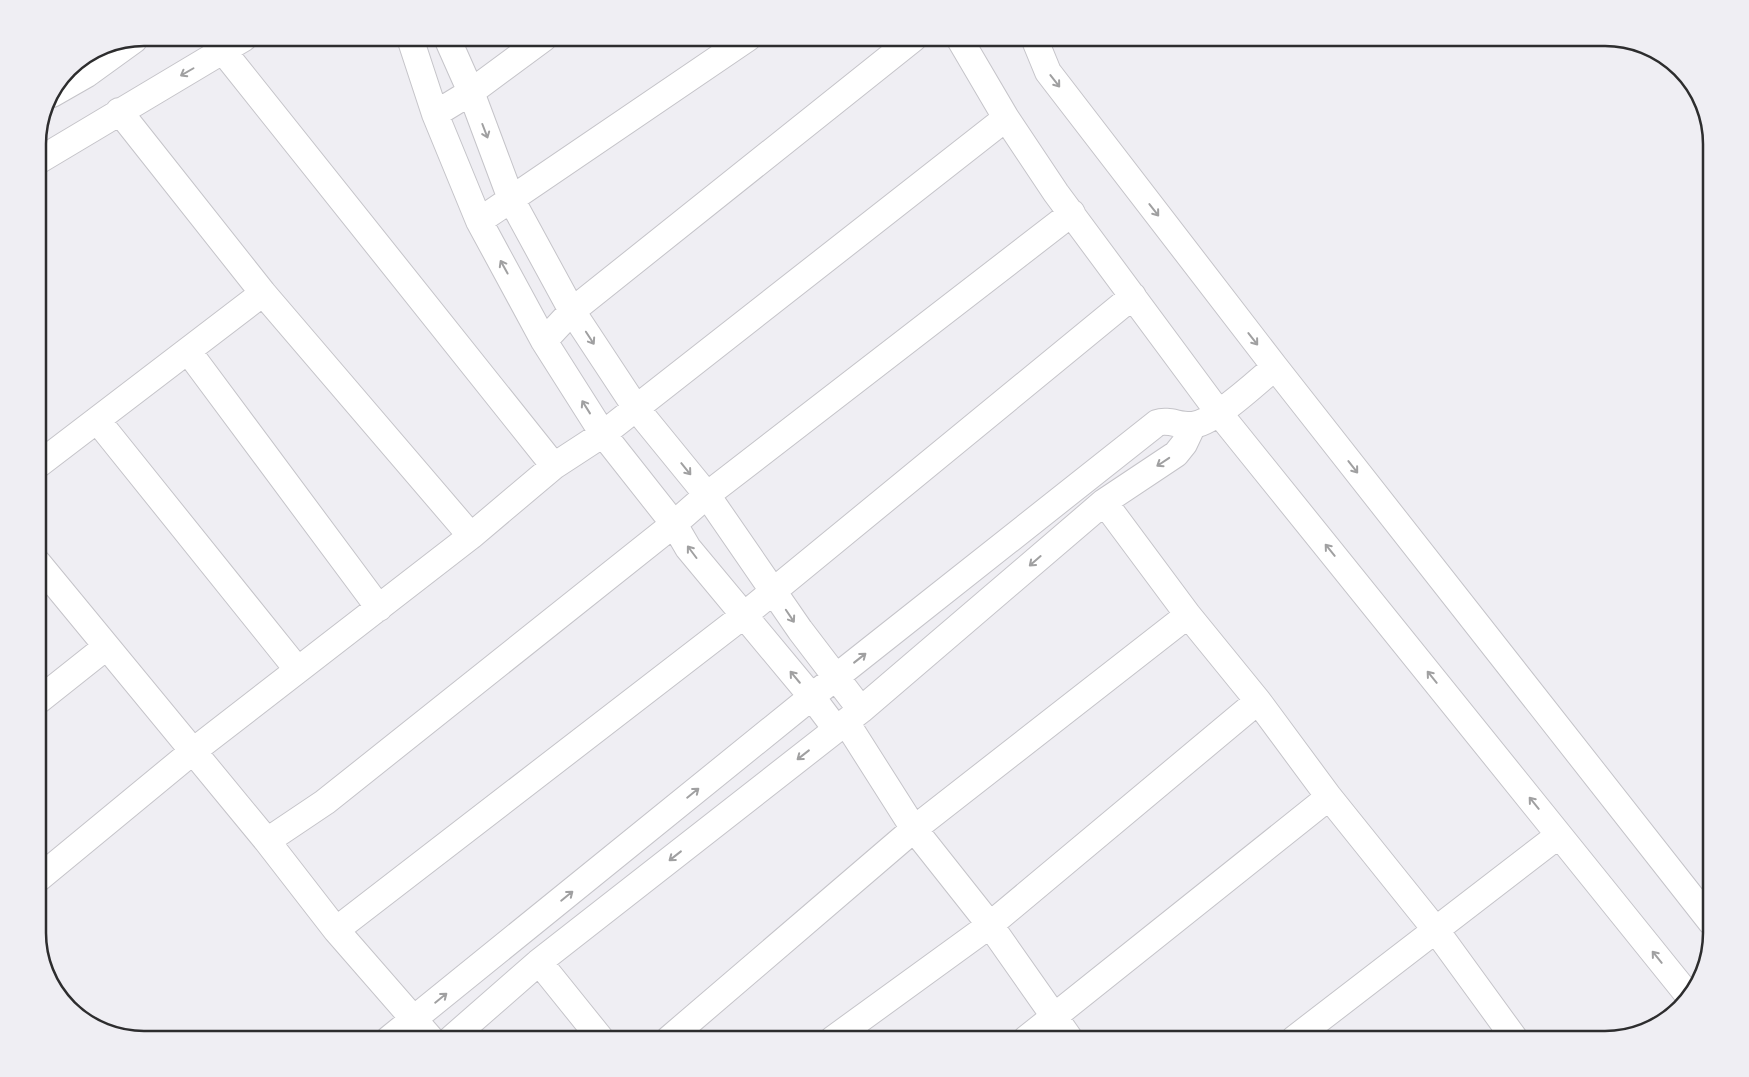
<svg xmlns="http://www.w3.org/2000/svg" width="1749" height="1077" font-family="Quicksand,sans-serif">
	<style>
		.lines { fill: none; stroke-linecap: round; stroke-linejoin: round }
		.minor-casing { stroke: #c5c4c9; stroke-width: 28 }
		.minor { stroke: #fff; stroke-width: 26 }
		.oneway { stroke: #a0a0a1 }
		.rim { fill: none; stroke: #2d2d2e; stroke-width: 2.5 }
	</style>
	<rect width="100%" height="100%" fill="#efeef3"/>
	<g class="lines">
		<defs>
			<path id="minor" d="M410,38l25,76 44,107 65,120 59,93 71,90 14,24 124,149 24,32
				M447,38l24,54 40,107 61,112 64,97 71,87 93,135 61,80
				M959,38l47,80 50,75 163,220 469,582
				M1034,38l14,34 227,295 436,555
				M223,51l331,415
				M52,94l35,-20 47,-34
				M119,111l144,182 208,243
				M435,114l36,-22 73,-54
				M38,161l206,-123
				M479,221l269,-183
				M544,341l28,-30 342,-273
				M188,351l191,257
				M97,420l200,249
				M38,465l225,-172
				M1104,502l84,113 70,86 71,96 106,132 80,110
				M38,563l229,278 69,89 95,109
				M38,701l68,-54
				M846,722l68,107 76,96 80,114
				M267,841l58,-39 349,-278 33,-29 365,-282
				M38,879l154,-127 279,-216 83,-70 49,-32 403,-316
				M336,930l407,-314 390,-320
				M539,962l62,77
				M389,1039l447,-362 321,-254c11,-4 23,3 35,2 21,-1 65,-43 83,-58
				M451,1039l88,-77 322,-252 243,-208 72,-48 8,-10 9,-19
				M669,1039l245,-210 274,-214
				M833,1039l157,-114 268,-224
				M1026,1039l303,-242
				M1294,1039l265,-204"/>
		</defs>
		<use href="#minor" class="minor-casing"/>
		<use href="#minor" class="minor"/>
	</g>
	<defs><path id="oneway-shaft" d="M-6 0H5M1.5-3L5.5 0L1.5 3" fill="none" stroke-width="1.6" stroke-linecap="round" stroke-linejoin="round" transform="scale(1.25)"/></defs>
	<g class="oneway">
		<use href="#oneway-shaft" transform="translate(187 72) rotate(150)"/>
		<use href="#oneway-shaft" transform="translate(1055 81) rotate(52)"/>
		<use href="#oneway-shaft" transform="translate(485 131) rotate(69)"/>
		<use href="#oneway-shaft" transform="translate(1154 210) rotate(52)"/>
		<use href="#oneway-shaft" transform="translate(504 267) rotate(-119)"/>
		<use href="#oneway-shaft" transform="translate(590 338) rotate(57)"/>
		<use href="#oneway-shaft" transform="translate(1253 339) rotate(52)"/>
		<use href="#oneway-shaft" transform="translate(586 407) rotate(-122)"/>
		<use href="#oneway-shaft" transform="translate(1163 462) rotate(146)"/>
		<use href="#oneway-shaft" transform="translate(1353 467) rotate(52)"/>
		<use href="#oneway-shaft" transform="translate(686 469) rotate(51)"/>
		<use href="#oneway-shaft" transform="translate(1330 550) rotate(-129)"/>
		<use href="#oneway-shaft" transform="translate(692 552) rotate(-127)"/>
		<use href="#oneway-shaft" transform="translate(1035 561) rotate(139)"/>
		<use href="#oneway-shaft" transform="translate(790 616) rotate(56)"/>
		<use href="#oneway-shaft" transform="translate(860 658) rotate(-38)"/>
		<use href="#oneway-shaft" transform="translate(795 677) rotate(-130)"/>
		<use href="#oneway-shaft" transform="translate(1432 677) rotate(-129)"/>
		<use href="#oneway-shaft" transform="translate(803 755) rotate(142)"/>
		<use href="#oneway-shaft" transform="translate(693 793) rotate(-39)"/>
		<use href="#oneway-shaft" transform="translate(1534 803) rotate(-129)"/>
		<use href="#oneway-shaft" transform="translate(675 856) rotate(142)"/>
		<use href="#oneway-shaft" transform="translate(567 896) rotate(-39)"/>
		<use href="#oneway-shaft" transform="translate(1657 957) rotate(-129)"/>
		<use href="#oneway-shaft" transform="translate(441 998) rotate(-39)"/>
	</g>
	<path d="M0 0H1749V1077H0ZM144 46H1605A98 98 0 0 1 1703 144V933A98 98 0 0 1 1605 1031H144A98 98 0 0 1 46 933V144A98 98 0 0 1 144 46Z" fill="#efeef3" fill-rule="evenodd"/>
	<path class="rim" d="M144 46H1605A98 98 0 0 1 1703 144V933A98 98 0 0 1 1605 1031H144A98 98 0 0 1 46 933V144A98 98 0 0 1 144 46Z"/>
</svg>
